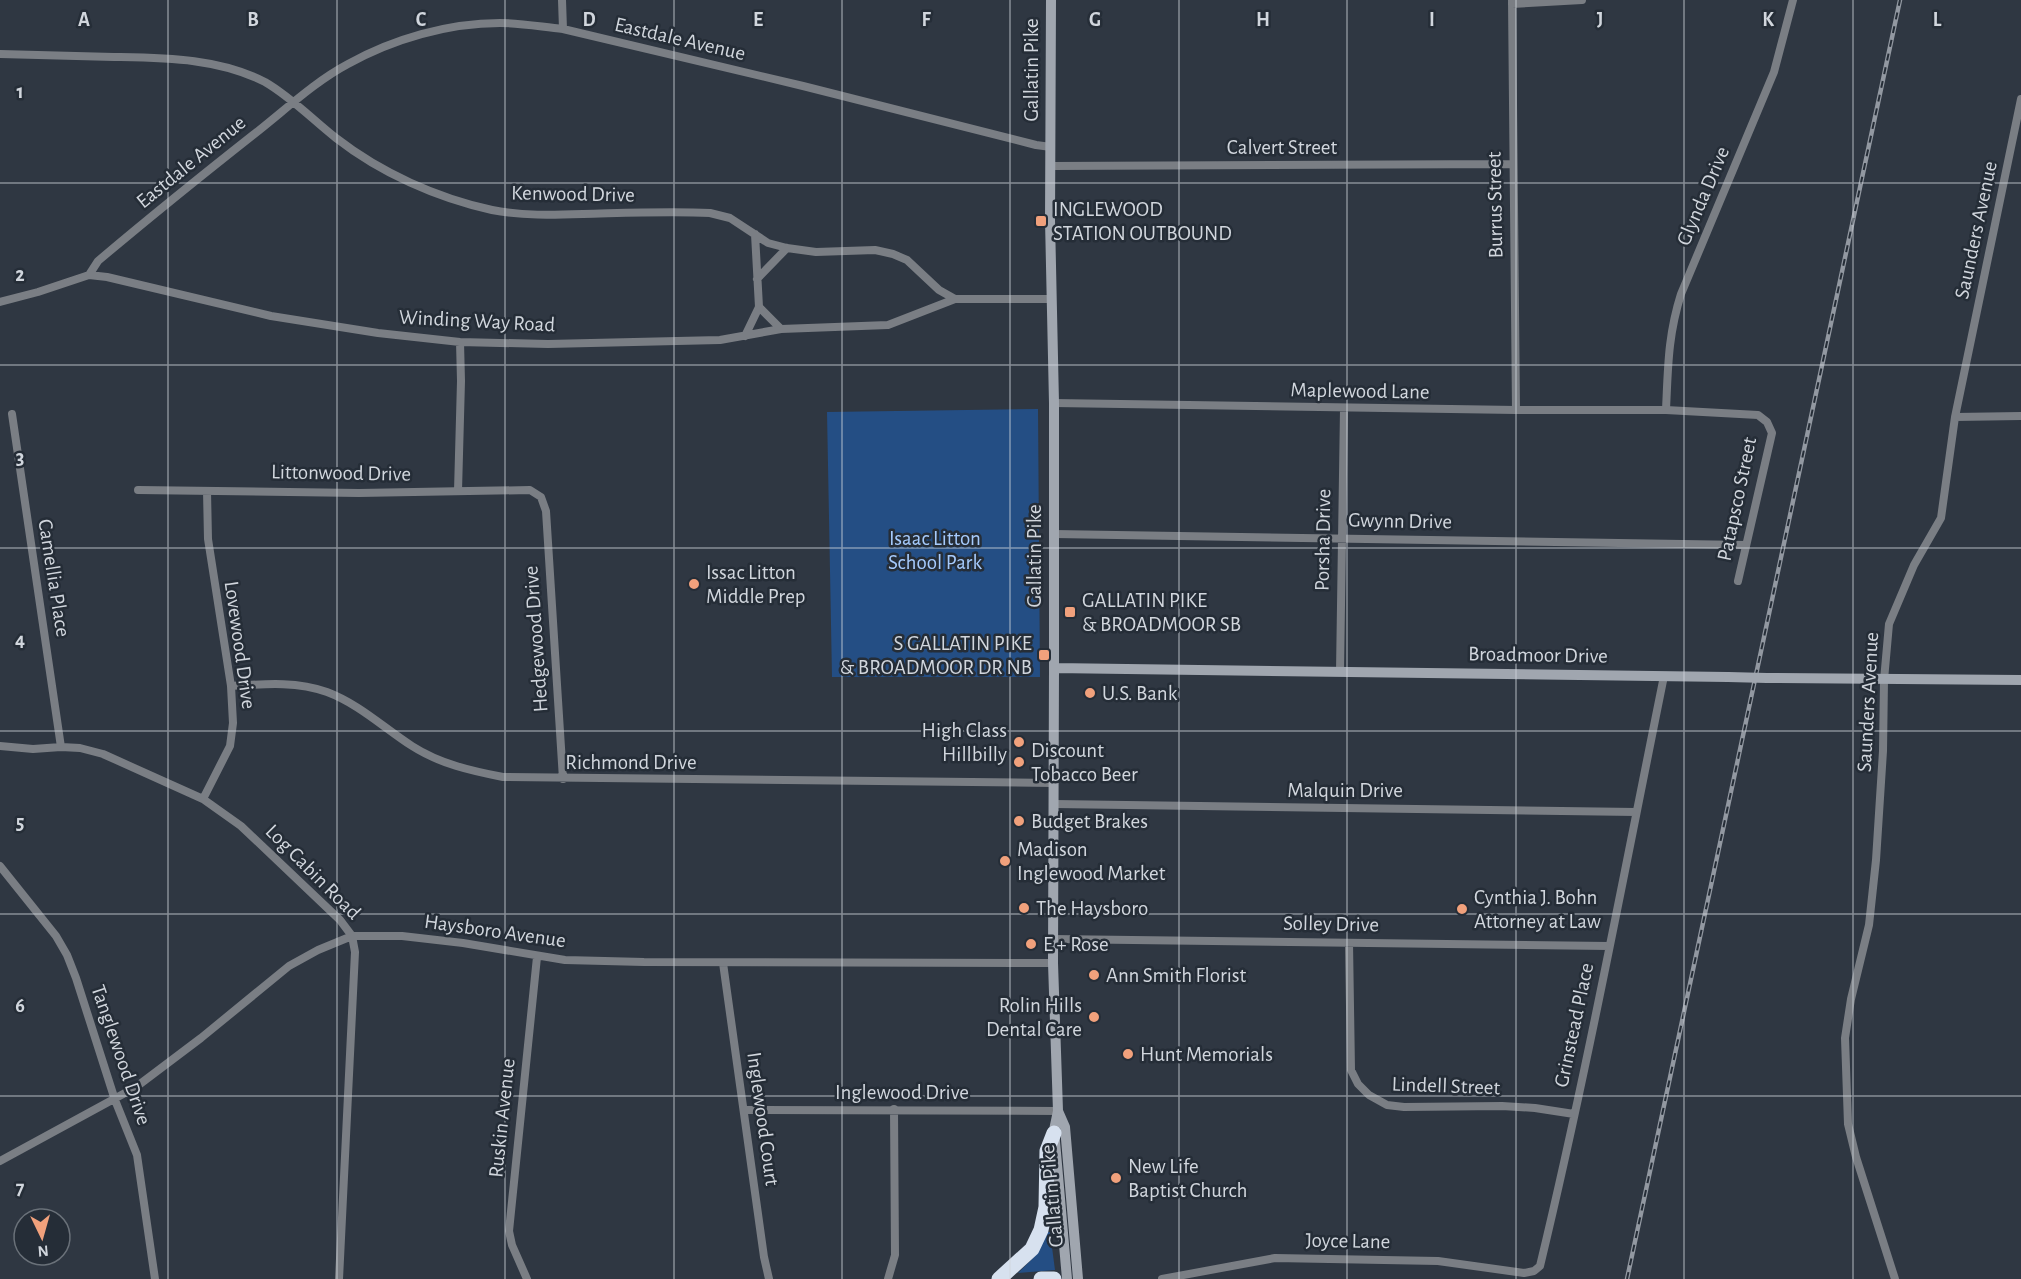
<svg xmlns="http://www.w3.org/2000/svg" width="2021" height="1279" font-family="'Alegreya Sans',sans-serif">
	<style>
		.green { fill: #244e84 }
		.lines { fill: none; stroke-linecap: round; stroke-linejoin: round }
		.street { stroke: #7a7e84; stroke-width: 8 }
		.secondary { stroke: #a0a6af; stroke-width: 10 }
		.highway { stroke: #d7e1ef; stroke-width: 15 }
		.rail-casing { stroke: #9298a1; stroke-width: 4.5 }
		.rail { stroke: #252d37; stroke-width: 2; stroke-dasharray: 7; stroke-linecap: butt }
		.secondary-bridge { stroke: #a0a6af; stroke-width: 10 }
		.grid { fill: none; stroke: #d1d6dd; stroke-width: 1.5; stroke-opacity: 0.55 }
		.poi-dot { fill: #f1a17c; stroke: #252d37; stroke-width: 2 }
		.labels { text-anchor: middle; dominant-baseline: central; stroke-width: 5; stroke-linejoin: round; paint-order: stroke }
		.street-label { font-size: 21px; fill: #d1d6dd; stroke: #252d37 }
		.poi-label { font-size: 21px; fill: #d1d6dd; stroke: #252d37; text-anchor: start }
		.park-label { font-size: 21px; fill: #a6cbfd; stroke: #252d37 }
		.grid-label { font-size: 20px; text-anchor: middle; font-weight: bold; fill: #d1d6dd; stroke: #252d37; stroke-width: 5; stroke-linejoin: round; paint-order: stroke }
	</style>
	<rect width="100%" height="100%" fill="#2f3742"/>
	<path class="green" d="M1038,409l2,268h-208l-5,-265z
		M1048,1232h2l5,38 -37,3 15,-15z"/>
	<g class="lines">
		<path class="street" d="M562,0l1,29
			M1512,0l4,410
			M1512,4l70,-4
			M0,54c38,1 76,2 114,3 51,1 104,1 151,25 26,15 48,38 71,56 45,35 101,60 156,72 30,6 61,5 91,4 42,-1 85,-3 127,-1l20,5 38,25 19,5 29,4 59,-2 18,4 14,6 32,30 16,9h97
			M1052,166l460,-2
			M755,234l4,73 22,22
			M89,275l9,-14c51,-43 103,-85 155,-126 31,-24 61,-53 95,-71 45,-25 100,-41 152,-41 21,0 42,4 63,6l240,57 233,59 15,2
			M757,279l30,-31
			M0,302l38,-10 51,-17 18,2 164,39 107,17 82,9 88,2 172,-4 61,-11 107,-4 67,-26
			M745,336l14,-29
			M1054,403l462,7h150l92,5 9,7 5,11 -34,148
			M1666,410c2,-43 2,-75 15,-116l93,-222 19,-72
			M12,414l49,333
			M1955,417l66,-1
			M138,490l221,3 171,-3 11,7 5,14 17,268
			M458,491l3,-110 -1,-39
			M1054,534l692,11
			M1340,671l4,-262
			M231,686c33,-2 65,-5 96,6 32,12 57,36 85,54 28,18 60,25 91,31l550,6
			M0,746l33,3 28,-2 19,1 23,6 100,45 38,27 99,94 12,16 3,16 -16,327
			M203,799l27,-53 3,-23 -2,-37 -23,-147 -1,-48
			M1054,804l582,8
			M0,866l56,70 11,19 9,23 39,122 22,55 18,124
			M1053,939l556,7
			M1349,943l2,127 7,14 11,11 18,10 17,2 98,-1 33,2 39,6
			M723,963l41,294 5,22
			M745,1110l313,1
			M0,1161l136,-74 65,-49 88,-72 29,-16 34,-14h50l61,7 102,17 79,2 409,1
			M527,1279l-15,-34 -3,-14 28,-274
			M888,1279l7,-24 -1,-146
			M1162,1279l113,-21 163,3 86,12 10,-2 6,-5c47,-195 84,-393 124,-590
			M1895,1279l-39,-122 -8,-33 -3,-86 6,-39 18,-74 7,-65 7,-109 1,-71 5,-56 25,-59 27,-47 14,-101 66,-318"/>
		<path class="secondary" d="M1051,0l-1,220 4,183v265l-1,295 5,148 -4,19 13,149
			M1054,668l674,9
			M1767,678l254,2
			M1058,1111l7,16 13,152"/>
		<path class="highway" d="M999,1279l33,-30 9,-19 5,-23 1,-56 7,-18
			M1041,1279h13"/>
		<defs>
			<path id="rail" d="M1627,1279l273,-1279"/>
		</defs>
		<use href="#rail" class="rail-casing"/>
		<use href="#rail" class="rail"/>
		<path class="secondary-bridge" d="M1728,677l39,1"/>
	</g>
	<path class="grid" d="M168,0v1279M337,0v1279M505,0v1279M674,0v1279M842,0v1279M1010,0v1279M1179,0v1279M1347,0v1279M1516,0v1279M1684,0v1279M1853,0v1279M0,183h2021M0,365h2021M0,548h2021M0,731h2021M0,914h2021M0,1096h2021"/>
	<g class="poi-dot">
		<rect x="1035" y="215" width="12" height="12" rx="3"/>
		<circle cx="694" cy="584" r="6"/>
		<rect x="1064" y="606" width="12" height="12" rx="3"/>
		<rect x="1038" y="649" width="12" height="12" rx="3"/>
		<circle cx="1090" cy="693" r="6"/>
		<circle cx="1019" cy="742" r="6"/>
		<circle cx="1019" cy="762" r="6"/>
		<circle cx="1019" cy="821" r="6"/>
		<circle cx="1005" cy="861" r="6"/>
		<circle cx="1024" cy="908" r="6"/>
		<circle cx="1462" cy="909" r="6"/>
		<circle cx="1031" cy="944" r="6"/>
		<circle cx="1094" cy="975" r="6"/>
		<circle cx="1094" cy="1017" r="6"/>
		<circle cx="1128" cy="1054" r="6"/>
		<circle cx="1116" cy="1178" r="6"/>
	</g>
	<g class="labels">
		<g class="street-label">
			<text transform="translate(680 39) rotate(13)">Eastdale Avenue</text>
			<text transform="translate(1031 70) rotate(-90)">Gallatin Pike</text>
			<text x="1282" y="147">Calvert Street</text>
			<text transform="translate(191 162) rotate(-39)">Eastdale Avenue</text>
			<text transform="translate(573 194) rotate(1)">Kenwood Drive</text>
			<text transform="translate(1703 196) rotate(-67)">Glynda Drive</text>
			<text transform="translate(1495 205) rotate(-91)">Burrus Street</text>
			<text transform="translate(1976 230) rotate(-78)">Saunders Avenue</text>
			<text transform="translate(477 321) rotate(3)">Winding Way Road</text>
			<text transform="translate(1360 391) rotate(1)">Maplewood Lane</text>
			<text transform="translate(341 473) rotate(1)">Littonwood Drive</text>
			<text transform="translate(1737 499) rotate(-78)">Patapsco Street</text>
			<text transform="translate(1400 521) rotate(1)">Gwynn Drive</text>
			<text transform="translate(1323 540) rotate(-89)">Porsha Drive</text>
			<text transform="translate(1034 556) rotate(-90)">Gallatin Pike</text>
			<text transform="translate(54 578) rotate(81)">Camellia Place</text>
			<text transform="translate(536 639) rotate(-94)">Hedgewood Drive</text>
			<text transform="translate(240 645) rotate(82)">Lovewood Drive</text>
			<text transform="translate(1538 655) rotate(1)">Broadmoor Drive</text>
			<text transform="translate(1868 702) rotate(-87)">Saunders Avenue</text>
			<text x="631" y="762">Richmond Drive</text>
			<text x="1345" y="790">Malquin Drive</text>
			<text transform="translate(313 872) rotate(45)">Log Cabin Road</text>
			<text transform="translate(1331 924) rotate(1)">Solley Drive</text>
			<text transform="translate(495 931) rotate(8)">Haysboro Avenue</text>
			<text transform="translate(1574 1025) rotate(-78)">Grinstead Place</text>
			<text transform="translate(121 1055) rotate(71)">Tanglewood Drive</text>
			<text transform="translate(1446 1086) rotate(2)">Lindell Street</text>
			<text x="902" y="1092">Inglewood Drive</text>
			<text transform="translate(502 1118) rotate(-84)">Ruskin Avenue</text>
			<text transform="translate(763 1119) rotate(82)">Inglewood Court</text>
			<text transform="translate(1052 1196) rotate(-95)">Gallatin Pike</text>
			<text transform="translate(1348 1241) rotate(1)">Joyce Lane</text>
		</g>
		<g class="poi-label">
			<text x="1053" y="209">INGLEWOOD<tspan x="1053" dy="24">STATION OUTBOUND</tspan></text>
			<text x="706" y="572">Issac Litton<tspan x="706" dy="24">Middle Prep</tspan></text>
			<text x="1082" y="600">GALLATIN PIKE<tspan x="1082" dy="24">&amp; BROADMOOR SB</tspan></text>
			<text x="1032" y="643" text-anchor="end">S GALLATIN PIKE<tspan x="1032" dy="24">&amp; BROADMOOR DR NB</tspan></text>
			<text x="1102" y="693">U.S. Bank</text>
			<text x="1007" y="730" text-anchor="end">High Class<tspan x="1007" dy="24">Hillbilly</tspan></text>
			<text x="1031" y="750">Discount<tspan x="1031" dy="24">Tobacco Beer</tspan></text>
			<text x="1031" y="821">Budget Brakes</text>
			<text x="1017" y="849">Madison<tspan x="1017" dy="24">Inglewood Market</tspan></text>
			<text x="1474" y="897">Cynthia J. Bohn<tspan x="1474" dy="24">Attorney at Law</tspan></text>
			<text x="1036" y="908">The Haysboro</text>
			<text x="1043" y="944">E + Rose</text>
			<text x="1106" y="975">Ann Smith Florist</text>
			<text x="1082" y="1005" text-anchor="end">Rolin Hills<tspan x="1082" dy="24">Dental Care</tspan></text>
			<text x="1140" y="1054">Hunt Memorials</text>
			<text x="1128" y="1166">New Life<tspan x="1128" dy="24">Baptist Church</tspan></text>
		</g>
		<g class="park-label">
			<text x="935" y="538">Isaac Litton<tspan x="935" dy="24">School Park</tspan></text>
		</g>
	</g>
	<g class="grid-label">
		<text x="84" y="26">A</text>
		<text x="253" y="26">B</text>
		<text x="421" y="26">C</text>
		<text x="589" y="26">D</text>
		<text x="758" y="26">E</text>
		<text x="926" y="26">F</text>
		<text x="1095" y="26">G</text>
		<text x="1263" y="26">H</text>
		<text x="1432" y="26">I</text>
		<text x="1600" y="26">J</text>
		<text x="1768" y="26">K</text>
		<text x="1937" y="26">L</text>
		<text x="20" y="98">1</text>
		<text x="20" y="281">2</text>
		<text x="20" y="464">3</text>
		<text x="20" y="646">4</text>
		<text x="20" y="829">5</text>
		<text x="20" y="1012">6</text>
		<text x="20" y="1194">7</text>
	</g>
	<g transform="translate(42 1237) rotate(175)"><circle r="28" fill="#252d37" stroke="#6a7179" stroke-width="1.5"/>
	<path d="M0-4.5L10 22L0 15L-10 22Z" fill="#f1a17c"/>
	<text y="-9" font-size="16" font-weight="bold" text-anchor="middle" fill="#d1d6dd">N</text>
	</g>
</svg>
